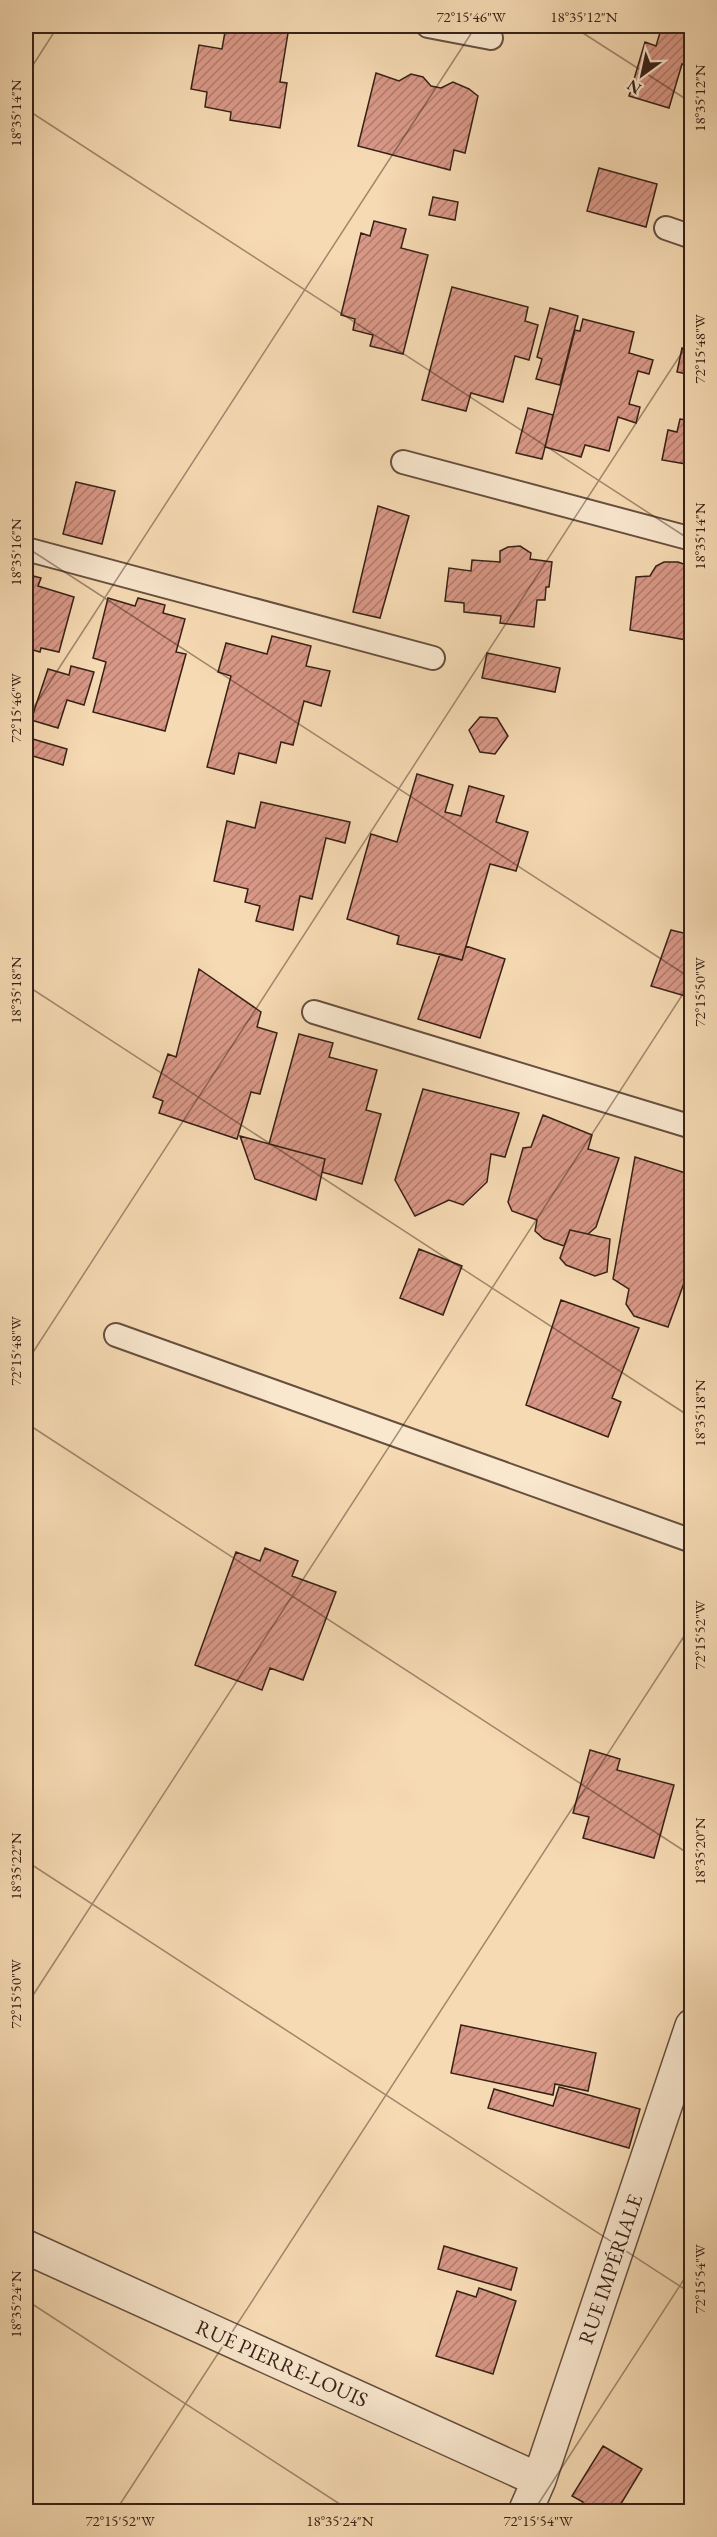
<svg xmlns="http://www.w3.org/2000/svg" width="717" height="2537" font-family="'EB Garamond',serif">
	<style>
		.building { fill: url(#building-hatch); stroke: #372117; stroke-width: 1.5 }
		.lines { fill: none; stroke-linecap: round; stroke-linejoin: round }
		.lane-casing { stroke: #674f3e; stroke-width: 26 }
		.street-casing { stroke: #674f3e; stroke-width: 36 }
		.lane { stroke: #f9e7ce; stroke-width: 22 }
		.street { stroke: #f9e7ce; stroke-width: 33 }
		.ticks { fill: none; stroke: #372117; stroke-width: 1.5; stroke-opacity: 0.45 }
		.labels { text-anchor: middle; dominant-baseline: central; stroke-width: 4.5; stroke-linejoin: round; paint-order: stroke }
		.street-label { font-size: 21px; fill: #372117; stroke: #f9e7ce }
		.neatline { fill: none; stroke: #372117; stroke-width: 2 }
		.ticks-label { font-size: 15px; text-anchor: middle; fill: #372117 }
	</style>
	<defs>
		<pattern id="building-hatch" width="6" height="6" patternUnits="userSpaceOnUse" patternTransform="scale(1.5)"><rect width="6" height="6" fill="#d99887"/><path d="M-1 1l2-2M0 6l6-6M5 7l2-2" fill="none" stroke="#b17c6d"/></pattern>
	</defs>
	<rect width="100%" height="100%" fill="#f6dab3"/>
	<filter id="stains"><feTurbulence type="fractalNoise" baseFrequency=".00333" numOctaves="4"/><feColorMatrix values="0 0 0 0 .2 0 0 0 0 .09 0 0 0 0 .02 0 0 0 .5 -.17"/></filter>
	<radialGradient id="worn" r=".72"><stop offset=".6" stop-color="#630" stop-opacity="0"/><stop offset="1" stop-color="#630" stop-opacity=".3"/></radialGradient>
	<path class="building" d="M226,26h17l45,7 -8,49 7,1 -7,45 -50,-8 1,-8 -26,-5 2,-15 -16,-3 8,-44 23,4z
		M662,26l30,8 -1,33 -9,-3 -13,44 -40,-12 16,-54 11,4z
		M376,73l23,8 12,-7 12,3 8,9 10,2 12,-6 16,7 9,7 -13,57 -11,-3 -4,20 -92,-24z
		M599,168l58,16 -11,43 -59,-16z
		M433,197l25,5 -3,18 -26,-5z
		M374,221l32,8 -5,19 27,7 -25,99 -33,-8 3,-11 -20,-5 2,-11 -14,-4 20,-82 9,3z
		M452,287l76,20 -3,14 13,4 -9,35 -14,-4 -12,46 -32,-9 -5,18 -44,-11z
		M550,308l28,8 -18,69 -24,-6 6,-20 -5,-2z
		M583,319l51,13 -5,21 24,7 -4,14 -11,-3 -9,33 11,3 -4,16 -18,-6 -9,34 -24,-6 -4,12 -36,-10 30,-117 5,1z
		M682,348l10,4v23l-15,-3z
		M528,408l25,7 -11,44 -26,-6z
		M680,419l12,2v44l-30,-5 6,-30 9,2z
		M76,482l39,9 -13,53 -39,-10z
		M378,506l31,10 -29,102 -27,-6z
		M520,546l11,7 -1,6 22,3 -3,25h-3l-1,13h-8l-3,27 -34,-4 1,-7 -37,-4v-9l-19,-2 4,-33 22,3 1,-11 28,2v-11l8,-4z
		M664,562h14l14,5v74l-62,-11 6,-53 14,-1 6,-10z
		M26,574l15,4 -3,8 36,11 -15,55 -18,-4 -1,4 -14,-4z
		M108,598l27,8 3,-8 27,7 -2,8 22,6 -9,33 10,2 -21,77 -72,-19 13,-50 -13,-4z
		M272,636l39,10 -5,20 24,5 -9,35 -17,-5 -11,44 -12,-3 -5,21 -37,-10 -5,21 -27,-7 24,-91 -13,-4 8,-29 41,11z
		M487,653l73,15 -5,24 -73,-14z
		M71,666l23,6 -10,33 -17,-5 -9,28 -27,-8 17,-51 21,6z
		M480,717l17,1 11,18 -13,18 -15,-2 -11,-22z
		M26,737l41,12 -4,16 -37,-11z
		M417,774l36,11 -8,27 16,4 8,-30 35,10 -8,26 32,10 -12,39 -26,-7 -28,96 -65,-16 2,-8 -52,-17 24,-85 26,8z
		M261,802l89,20 -5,21 -19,-5 -14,61 -12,-3 -7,34 -37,-9 4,-15 -15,-4 3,-13 -34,-8 13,-60 28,7z
		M671,930l21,5v63l-41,-12z
		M466,946l39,13 -25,79 -62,-19 22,-65 22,6z
		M199,969l62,43 -4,15 20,6 -17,61 -9,-2 -14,47 -78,-26 4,-12 -10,-4 15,-43 8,3z
		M299,1034l34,9 -4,14 48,13 -11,40 15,4 -19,70 -40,-12 3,-13 -56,-15z
		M423,1089l96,24 -14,44 -14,-3 -4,28 -24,23 -14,-5 -34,16 -20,-36z
		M543,1115l49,20 -4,14 31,9 -23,69 -8,7 -18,-4 -6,16 -20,-7 -9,-8 2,-11 -25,-9 -4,-9 15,-54 8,-1z
		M240,1136l85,23 -9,41 -61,-21z
		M635,1157l57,18v86l-24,66 -34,-11 -8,-12 3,-15 -16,-10z
		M570,1230l40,9 -3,33 -12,4 -29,-11 -6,-7z
		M419,1249l43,17 -19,49 -43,-17z
		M561,1300l78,28 -27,70 9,4 -13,35 -82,-32z
		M265,1548l33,13 -6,15 44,16 -33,88 -33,-12 -8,22 -67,-25 41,-113 24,9z
		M590,1750l30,9 -3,11 57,15 -20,73 -71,-20 6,-21 -16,-4z
		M461,2025l135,28 -8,38 -33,-7 -2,11 -102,-22z
		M559,2087l81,22 -11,39 -141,-40 6,-19 59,17z
		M444,2246l73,22 -6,22 -73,-21z
		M479,2288l37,13 -23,73 -57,-18 21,-65 19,6z
		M603,2446l39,23 -26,43h-39l6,-10 -11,-6z"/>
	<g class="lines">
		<defs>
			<path id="lane" d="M428,26l63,12
				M666,228l26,9
				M403,462l289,77
				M26,549l407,109
				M314,1012l378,115
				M116,1335l576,206"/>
			<path id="street" d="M26,2247l513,233
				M525,2512l14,-32 153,-454"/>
		</defs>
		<use href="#lane" class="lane-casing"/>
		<use href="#street" class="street-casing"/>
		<use href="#lane" class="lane"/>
		<use href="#street" class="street"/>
	</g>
	<path class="ticks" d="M572,26l120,77M26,76l32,-50M26,109l666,432M26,547l666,432M26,719l450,-693M26,985l666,433M26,1363l666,-1026M26,1423l666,433M26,1861l666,433M26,2006l666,-1026M26,2300l326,212M115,2512l577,-888M533,2512l159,-245"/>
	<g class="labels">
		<g class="street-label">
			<text transform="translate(610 2269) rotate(-71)">RUE IMPÉRIALE</text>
			<text transform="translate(282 2363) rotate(24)">RUE PIERRE-LOUIS</text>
		</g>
	</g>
	<rect width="717" height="2537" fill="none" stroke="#f6dab3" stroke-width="66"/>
	<g transform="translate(642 75) rotate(213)" stroke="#f9e7ce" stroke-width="4.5" paint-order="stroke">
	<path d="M0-4.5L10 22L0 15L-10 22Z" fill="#372117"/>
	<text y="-9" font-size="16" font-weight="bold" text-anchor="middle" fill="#372117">N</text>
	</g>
	<rect x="33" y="33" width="651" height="2471" class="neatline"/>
	<g class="ticks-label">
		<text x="471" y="22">72°15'46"W</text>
		<text x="584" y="22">18°35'12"N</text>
		<text transform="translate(700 98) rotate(-90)" y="5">18°35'12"N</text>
		<text transform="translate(16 113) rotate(-90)" y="5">18°35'14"N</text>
		<text transform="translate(700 349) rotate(-90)" y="5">72°15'48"W</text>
		<text transform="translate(700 536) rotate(-90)" y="5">18°35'14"N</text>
		<text transform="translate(16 552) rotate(-90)" y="5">18°35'16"N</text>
		<text transform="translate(16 708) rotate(-90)" y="5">72°15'46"W</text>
		<text transform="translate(16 990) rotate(-90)" y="5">18°35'18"N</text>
		<text transform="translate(700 992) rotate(-90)" y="5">72°15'50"W</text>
		<text transform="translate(16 1351) rotate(-90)" y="5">72°15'48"W</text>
		<text transform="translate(700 1413) rotate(-90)" y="5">18°35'18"N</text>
		<text transform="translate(700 1635) rotate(-90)" y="5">72°15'52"W</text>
		<text transform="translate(700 1851) rotate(-90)" y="5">18°35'20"N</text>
		<text transform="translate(16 1866) rotate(-90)" y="5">18°35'22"N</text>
		<text transform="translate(16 1994) rotate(-90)" y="5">72°15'50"W</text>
		<text transform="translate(700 2279) rotate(-90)" y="5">72°15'54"W</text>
		<text transform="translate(16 2304) rotate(-90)" y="5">18°35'24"N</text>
		<text x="120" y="2526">72°15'52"W</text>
		<text x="340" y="2526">18°35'24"N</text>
		<text x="538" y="2526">72°15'54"W</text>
	</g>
	<rect width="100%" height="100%" filter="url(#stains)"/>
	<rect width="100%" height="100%" fill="url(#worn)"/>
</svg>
